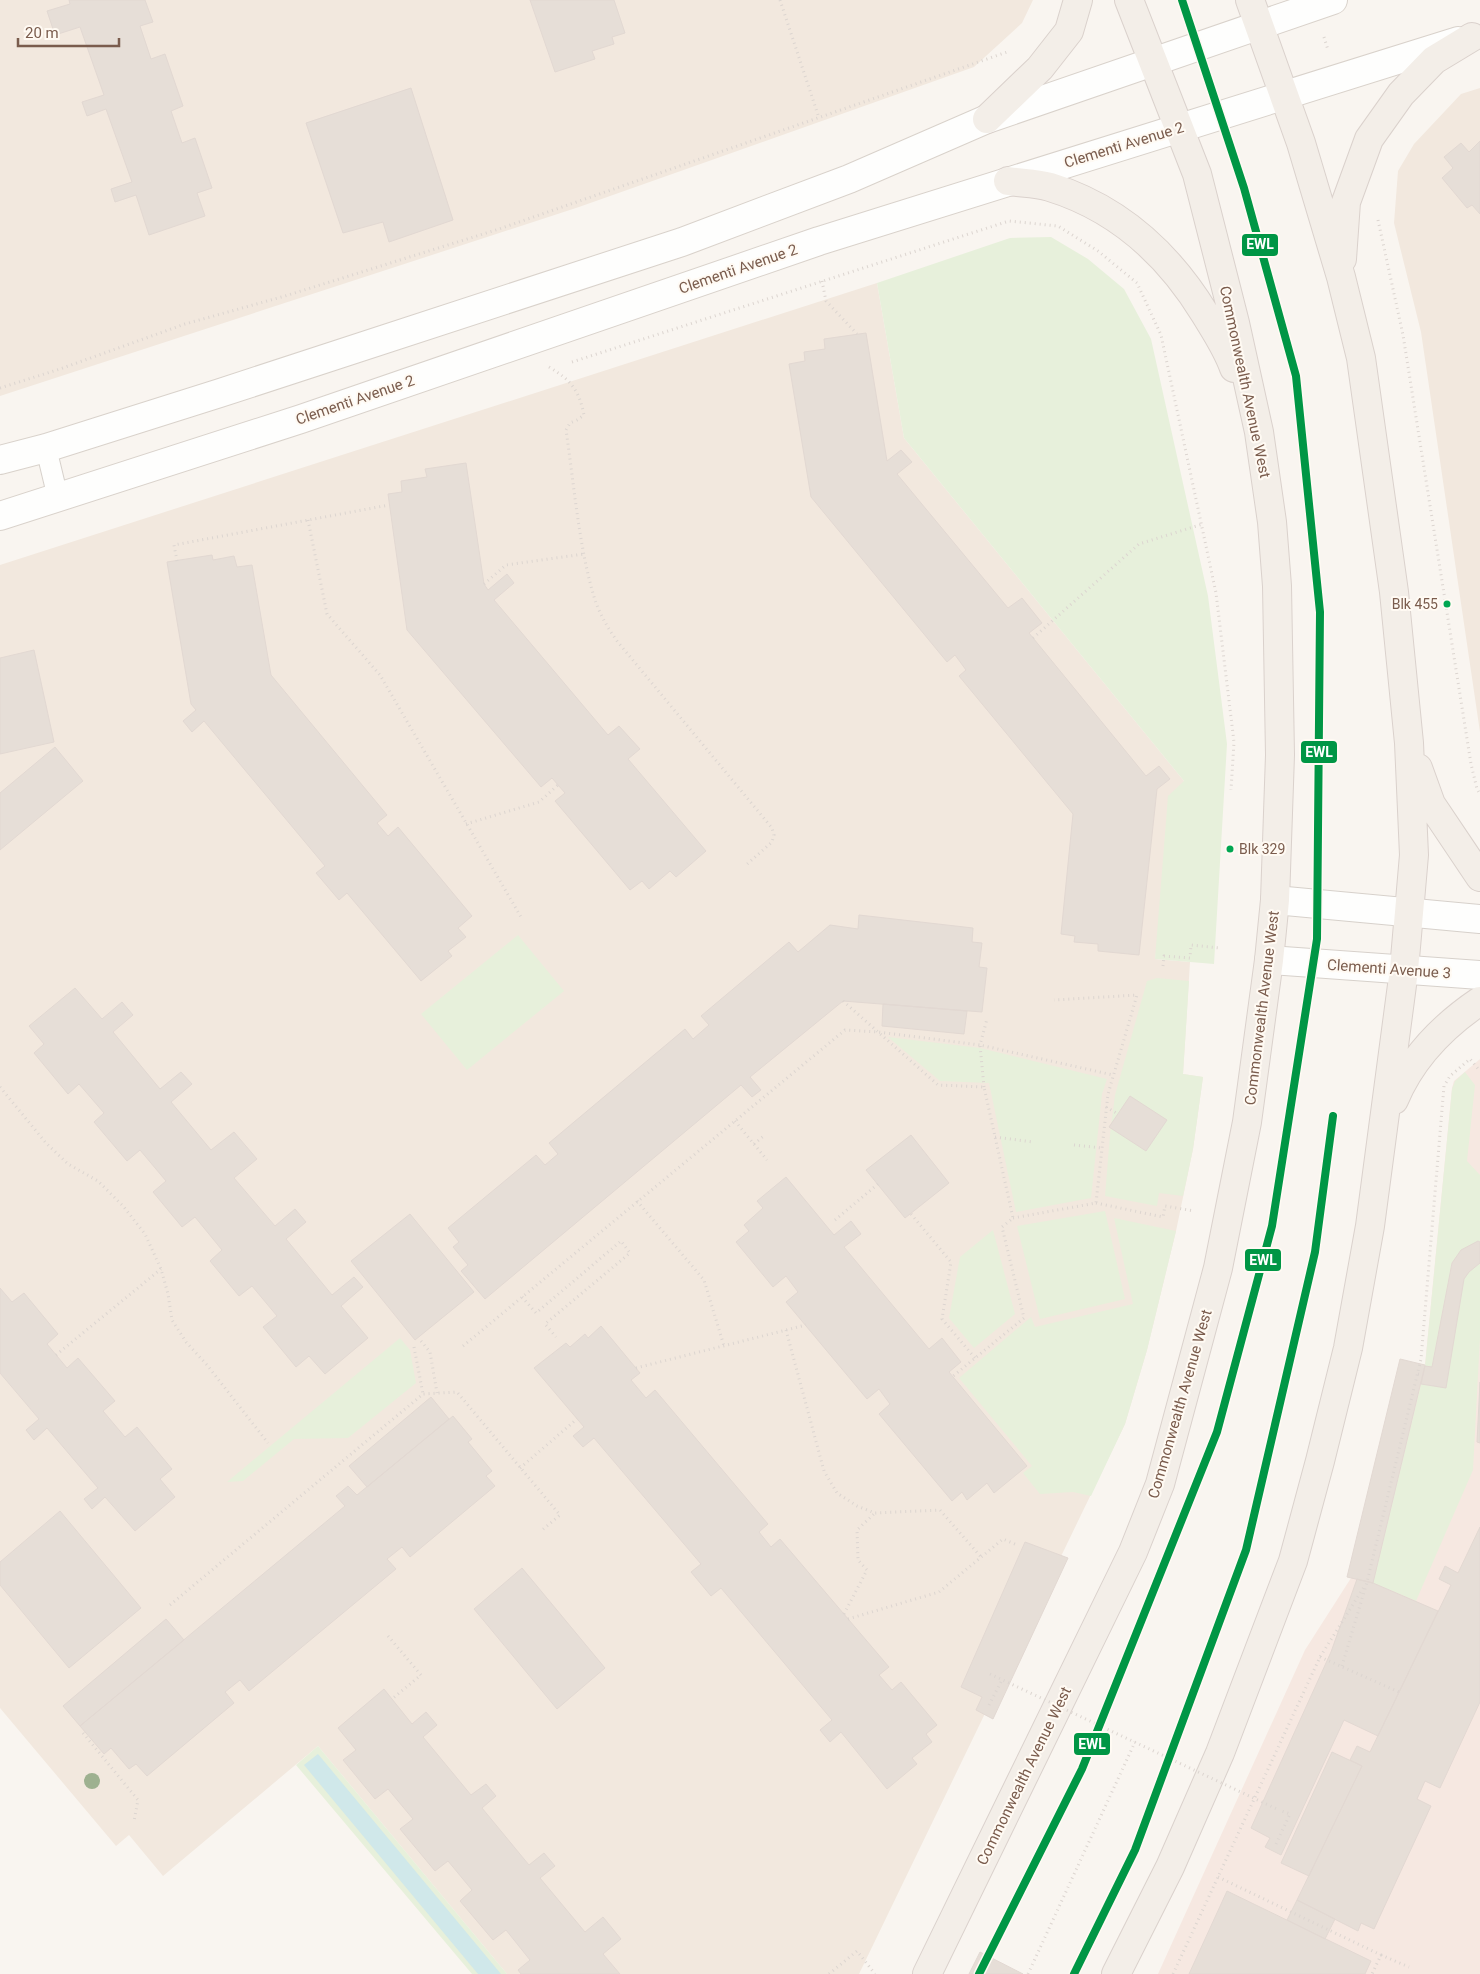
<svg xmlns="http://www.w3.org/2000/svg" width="1480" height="1974" font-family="Roboto,sans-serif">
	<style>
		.residential { fill: #f2e8de }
		.commercial { fill: #f6e8e1 }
		.green { fill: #e7f0db }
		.water { fill: #d0e8ea }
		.building { fill: #e6ded7; stroke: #e2d8d2 }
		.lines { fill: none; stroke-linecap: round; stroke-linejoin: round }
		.service-casing { stroke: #d7d1cb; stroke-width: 22 }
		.minor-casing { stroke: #d7d1cb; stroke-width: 30 }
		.secondary-casing { stroke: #d9d2cb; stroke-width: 30 }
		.primary-casing { stroke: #dad1cc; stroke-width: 30 }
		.path { stroke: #dcd5d0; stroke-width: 3; stroke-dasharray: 1 4; stroke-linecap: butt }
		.service { stroke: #fefefd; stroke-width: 20 }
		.minor { stroke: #fefefd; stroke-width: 28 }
		.secondary { stroke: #fefefd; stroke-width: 28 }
		.primary { stroke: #f3eee8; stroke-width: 28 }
		.path-bridge { stroke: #dcd5d0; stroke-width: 3; stroke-dasharray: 1 4; stroke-linecap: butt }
		.metro-1-casing { stroke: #fffaf3; stroke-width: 11 }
		.metro-1 { stroke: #009645; stroke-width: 8 }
		.tree { fill: #9eb190 }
		.bus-dot { fill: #00a651; stroke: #fffaf3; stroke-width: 2 }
		.labels { text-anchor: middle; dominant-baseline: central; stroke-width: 4; stroke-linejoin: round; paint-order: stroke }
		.bus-label { font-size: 14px; fill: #7a5c4d; stroke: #fffaf3; text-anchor: end }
		.street-label { font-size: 15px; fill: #7a5c4d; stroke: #fffaf3 }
		.line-badge { stroke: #fffaf3; stroke-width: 2 }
		.badge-label { font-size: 14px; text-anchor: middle; font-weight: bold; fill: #fff }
	</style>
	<rect width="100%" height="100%" fill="#f9f5f0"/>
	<path class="residential" d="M0,0h1033l-11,23 -48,44 -395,140 -579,189z
		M1480,88v644l-59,-400 -27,-109 4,-52 16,-27 47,-50z
		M877,283l27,155 280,343 -29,178 35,3 -7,112 20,3 -10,72 -17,82 -29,119 -22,74 -266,550h-352l-189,-228 -155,130 -34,-41 -13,11 -116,-138v-1143z"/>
	<path class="commercial" d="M1480,1059v915h-322l147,-324 46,-72 74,-213 27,-277 2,-7z"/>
	<path class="green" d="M1051,237l37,22 36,30 27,50 57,257 19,148 -13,220 -59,-5 13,-163 16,-15 -280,-343 -27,-155 133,-45z
		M518,935l46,56 -97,79 -46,-56z
		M1157,978l32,3 -6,93 20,3 -10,72 -10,47 -24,-3 -2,13 -52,-10 5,-61 5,-40 32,-114z
		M888,1037l92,11 127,31 -5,15 -11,104 -75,14 -27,-129 -49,-2z
		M1465,1072l10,13 -8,76 13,14v67l-19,8 -9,13 -20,104 -7,-1 27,-277 3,-8z
		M1105,1211l20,88 -85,20 -23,-93z
		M1114,1218l62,13 -29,119 -22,74 -34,72 -18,-4 -33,2 -17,-21 9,-7 -73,-88 72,-61 4,10 98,-23z
		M993,1230l22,84 -41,34 -25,-30 11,-61z
		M1480,1263v74l-7,133 -57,131 -43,-18 48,-199 25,3 18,-108 5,-7z
		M400,1338l10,12 6,33 -68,55 -54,1 -51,42 -16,1z
		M318,1746l189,228h-35l-176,-209z"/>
	<path class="water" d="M318,1754l183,220h-23l-174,-209z"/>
	<path class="building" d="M69,0h76l8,22 -13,4 11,33 14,-5 18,52 -12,5 11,32 13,-5 17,50 -15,5 8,23 -56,19 -13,-40 -21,7 -4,-13 21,-7 -26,-73 -19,7 -5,-14 22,-7 -24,-68 -25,8 -8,-24 23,-7z
		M530,0h84l11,33 -13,4 2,7 -22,7 3,8 -40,13z
		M411,88l42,132 -64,22 -6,-20 -40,11 -37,-110z
		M1480,141v73l-8,-9 -5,3 -25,-30 11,-10 -9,-11 17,-14 8,9z
		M866,333l21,128 14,-11 11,12 -15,12 111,134 14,-10 20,25 -13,10 117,143 13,-10 11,13 -13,10 -18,166 -41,-4v-7l-24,-2 1,-6 -14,-2 12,-120 -114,-138 7,-6 -11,-15 -8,7 -136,-165 -22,-133 16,-3 -1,-9 21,-3 -1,-10z
		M466,463l18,121 4,6 19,-16 7,9 -20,17 114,135 11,-9 21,23 -12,10 78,92 -30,26 -6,-6 -21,18 -7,-8 -12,9 -75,-89 10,-8 -13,-15 -11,9 -134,-157 -19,-136 14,-2 -1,-11 26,-4 -2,-8z
		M212,555l1,5 21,-4 3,11 15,-2 19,110 116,140 -10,8 11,13 10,-9 74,89 -14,12 8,9 -18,14 4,5 -31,25 -74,-88 -8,7 -23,-27 9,-7 -121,-145 -12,11 -9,-11 13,-11 -5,-6 -24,-142z
		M34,650l20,92 -54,12v-96z
		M55,747l28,34 -83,69v-57z
		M859,915l114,13 -1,14 10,1 -3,24 8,1 -5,44 -139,-11 -93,76 11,13 -9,7 -11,-12 -256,214 -24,-28 7,-6 -15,-18 6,-5 -11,-14 88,-73 9,10 13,-11 -9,-11 136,-114 8,10 16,-14 -8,-9 88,-74 9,10 32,-27 28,4z
		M75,988l27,31 20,-17 11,13 -20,17 47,57 21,-17 11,12 -21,18 40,48 23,-18 23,27 -23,19 41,48 20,-17 11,13 -20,17 46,56 22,-18 9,10 -22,19 27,32 -43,36 -16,-18 -13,11 -33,-40 14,-11 -25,-30 -13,10 -29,-35 12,-11 -27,-33 -13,10 -29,-35 13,-11 -26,-31 -13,11 -33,-39 10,-9 -25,-29 -11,10 -34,-41 10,-9 -15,-18z
		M883,1004l84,7 -3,23 -82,-8z
		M1130,1096l37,24 -21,31 -37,-24z
		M911,1135l38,48 -44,35 -39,-48z
		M786,1177l48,58 17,-14 10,13 -17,13 85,102 13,-11 19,24 -12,10 78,94 -33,27 -7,-10 -20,17 -5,-8 -10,9 -73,-87 11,-10 -11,-15 -12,10 -81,-97 12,-10 -12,-16 -13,11 -37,-45 13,-11 -5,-6 19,-17 -6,-7z
		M410,1214l64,78 -59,48 -64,-79z
		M1478,1241l2,1v21l-11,9 -5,7 -18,109 -25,-4 4,-18 7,1 20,-104 9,-13z
		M0,1288l12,14 12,-9 34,41 -11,10 20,24 11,-10 37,43 -12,10 22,26 12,-10 35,42 -12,10 15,18 -40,34 -30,-34 -13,12 -8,-10 14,-11 -51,-60 -13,12 -8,-10 13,-11 -39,-46z
		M601,1326l39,47 -9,7 15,18 9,-8 113,134 -9,8 12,15 9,-8 109,128 -10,8 13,15 9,-8 36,43 -11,9 6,8 -20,16 5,6 -30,25 -46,-57 -11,10 -10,-12 12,-10 -111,-132 -10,8 -20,-24 10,-8 -107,-126 -11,9 -10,-11 11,-9 -50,-59 32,-25 4,4 15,-13 3,4z
		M1400,1359l25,6 -52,218 -26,-6z
		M1480,1382v61l-3,-1z
		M431,1397l18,22 -82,68 -18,-21z
		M453,1416l19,23 -4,3 24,29 -6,5 9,10 -85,71 -8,-10 -15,12 9,10 -147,122 -9,-11 -15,12 9,11 -87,73 -11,-12 -7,5 -18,-21 -7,6 -24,-28 265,-220 -9,-10 12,-10 9,9z
		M60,1511l81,97 -72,60 -69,-83v-23z
		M1480,1527v175l-40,86 -15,-7 -8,18 14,7 -57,123 -13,-6 -3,8 -61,-31 65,-134 -12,-6 7,-14 13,6 81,-167 -12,-6 6,-13 13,7z
		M1025,1542l43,16 -75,161 -17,-9 6,-13 -21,-10z
		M522,1568l83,100 -48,41 -83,-100z
		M1357,1579l16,4 65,28 -60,125 -34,-16 -63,135 -16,-8 5,-9 -19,-10 80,-176z
		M166,1619l18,21 -104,86 -17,-20z
		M384,1689l28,35 14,-12 11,13 -14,12 48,58 15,-11 10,12 -14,12 47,57 15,-12 11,13 -15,12 45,54 18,-15 18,22 -18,15 17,20h-99l-3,-4 12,-10 -24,-30 -13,10 -33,-39 12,-11 -24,-29 -13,10 -35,-42 13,-10 -25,-30 -13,10 -32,-39 13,-10 -18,-22z
		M1332,1752l30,14 -53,110 -28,-13z
		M1227,1891l144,70 -6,13h-176z
		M1297,1900l38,19 -10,20 -38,-19z
		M980,1952l43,22h-54z"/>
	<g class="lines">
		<defs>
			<path id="service" d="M46,448l12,50"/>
			<path id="minor" d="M1275,900l205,19
				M1269,960l211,15"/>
			<path id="secondary" d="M0,460l46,-12 174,-55 462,-151 167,-63 138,-60 346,-119
				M0,516l301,-97 518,-178 639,-200"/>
			<path id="primary" d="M987,119l53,-51 29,-37 9,-31
				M1008,181c13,2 29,2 42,6 68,21 119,68 155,127 11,18 22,34 29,54
				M1342,259l4,-57 23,-63 32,-45 33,-34 38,-23
				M1418,768l13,36 49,73
				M1394,1100c17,-41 49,-74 86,-99
				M927,1974l206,-422 27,-68 58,-216 29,-146 22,-162 6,-60 5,-145 -3,-169 -5,-64 -13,-90 -24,-109 -38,-149 -68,-174
				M1116,1974l54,-107 50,-114 73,-192 27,-100 28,-113 22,-122 34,-256 10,-115 -5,-112 -15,-151 -33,-234 -20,-81 -40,-134 -51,-143"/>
		</defs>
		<use href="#service" class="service-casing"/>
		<use href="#minor" class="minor-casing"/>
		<use href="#secondary" class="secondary-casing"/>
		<use href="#primary" class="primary-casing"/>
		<path class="path" d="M780,0l39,118
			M1324,37l4,13
			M1378,220l25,115 68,429 6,25 3,5
			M822,281l4,20 31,33
			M572,362l437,-141 49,5 40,25 39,32 24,52 55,258 18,149 -3,48
			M549,367c22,13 30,23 35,48l-7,5 -7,3 -4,7c8,54 13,119 29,170 5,15 13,28 22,41l155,187 2,7 -2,7 -27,24
			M0,388l60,-19 125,-45 100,-28 214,-67 511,-178
			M308,520l19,94 53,61 141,242
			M177,561l-3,-16 215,-40
			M484,584l22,-19 78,-11
			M1033,638l106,-94 64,-20
			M466,824l73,-22 19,-17
			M1163,966l1,-10 26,2 1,-13 29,3
			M843,1001l95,84 46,2 29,131 -11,9 22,91 -72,59
			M0,1087l46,56 22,21 30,17 25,25 22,28 16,35 7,25 4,26 14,22 21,23 61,78
			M984,1087l-4,-42 133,30
			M1106,1107l12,7
			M735,1121l32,39
			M995,1137l38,5
			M754,1144l11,-9
			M1074,1145l28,3
			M637,1201l67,79 20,66
			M1096,1203l67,14 2,-11 29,5
			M911,1214l40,48 -9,57 33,39
			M1013,1218l83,-15 12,-109 29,-99 -83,5
			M835,1220l43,-36
			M522,1297l14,16 85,-72 9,12 -85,71 11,13
			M786,1330l38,141 13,22 20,13 18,7 65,-3 41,47
			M421,1341l9,11 7,41
			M463,1346l382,-316 33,2 102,13 7,-26
			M414,1347l9,47
			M56,1355l105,-86
			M636,1368l170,-43
			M1418,1374l5,1
			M520,1468l57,-49
			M170,1605l253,-211 34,-2 103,123 -19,16
			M844,1614l23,-44 -9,-10 -1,-30 18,-17
			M848,1619l91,-27 64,-53 14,6
			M388,1636l33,39 -29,24
			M1320,1657l79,35
			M1342,1666l25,-84 54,-223 23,-273 6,-10 20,-17 10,12
			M83,1733l55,67 -4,21
			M1276,1844l14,-30 -11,-4
			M1218,1877l163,78 -9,19
			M1381,1955l28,12
			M829,1974l28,-23 18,23
			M1028,1974l107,-232
			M1173,1974l147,-317 44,-70"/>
		<use href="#service" class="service"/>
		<use href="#minor" class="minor"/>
		<use href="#secondary" class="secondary"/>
		<use href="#primary" class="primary"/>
		<path class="path-bridge" d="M990,1674l289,136
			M989,1705l13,-25"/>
		<defs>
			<path id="metro-1" d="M979,1974l103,-205 135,-337 55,-206 45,-287 3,-327 -24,-236 -52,-188 -62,-188
				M1074,1974l61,-124 111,-300 69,-298 18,-136"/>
		</defs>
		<use href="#metro-1" class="metro-1-casing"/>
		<use href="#metro-1" class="metro-1"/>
	</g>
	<circle class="tree" cx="92" cy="1781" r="8"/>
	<g class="bus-dot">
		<circle cx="1447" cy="604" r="4.5"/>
		<circle cx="1230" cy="849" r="4.5"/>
	</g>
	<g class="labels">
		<g class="bus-label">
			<text x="1438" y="604">Blk 455</text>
			<text x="1239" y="849" text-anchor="start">Blk 329</text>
		</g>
		<g class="street-label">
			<text transform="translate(1124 145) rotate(-17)">Clementi Avenue 2</text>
			<text transform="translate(738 269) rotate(-19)">Clementi Avenue 2</text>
			<text transform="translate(1245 382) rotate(78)">Commonwealth Avenue West</text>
			<text transform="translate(355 400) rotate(-19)">Clementi Avenue 2</text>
			<text transform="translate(1389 969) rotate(4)">Clementi Avenue 3</text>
			<text transform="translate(1262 1008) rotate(-83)">Commonwealth Avenue West</text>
			<text transform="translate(1180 1404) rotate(-74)">Commonwealth Avenue West</text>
			<text transform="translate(1024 1776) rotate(-64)">Commonwealth Avenue West</text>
		</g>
	</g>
	<g class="line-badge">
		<rect x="1241" y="233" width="38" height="24" rx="5" fill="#009645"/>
		<rect x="1300" y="740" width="38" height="24" rx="5" fill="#009645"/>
		<rect x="1244" y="1248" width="38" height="24" rx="5" fill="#009645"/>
		<rect x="1073" y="1732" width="38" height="24" rx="5" fill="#009645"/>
	</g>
	<g class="badge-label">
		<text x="1260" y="249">EWL</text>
		<text x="1319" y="757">EWL</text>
		<text x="1263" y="1265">EWL</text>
		<text x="1092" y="1749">EWL</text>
	</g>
	<path d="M18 38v8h101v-8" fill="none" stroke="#7a5c4d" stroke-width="2.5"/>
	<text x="25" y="38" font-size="15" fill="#7a5c4d" stroke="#fffaf3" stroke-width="4" paint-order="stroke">20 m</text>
</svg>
